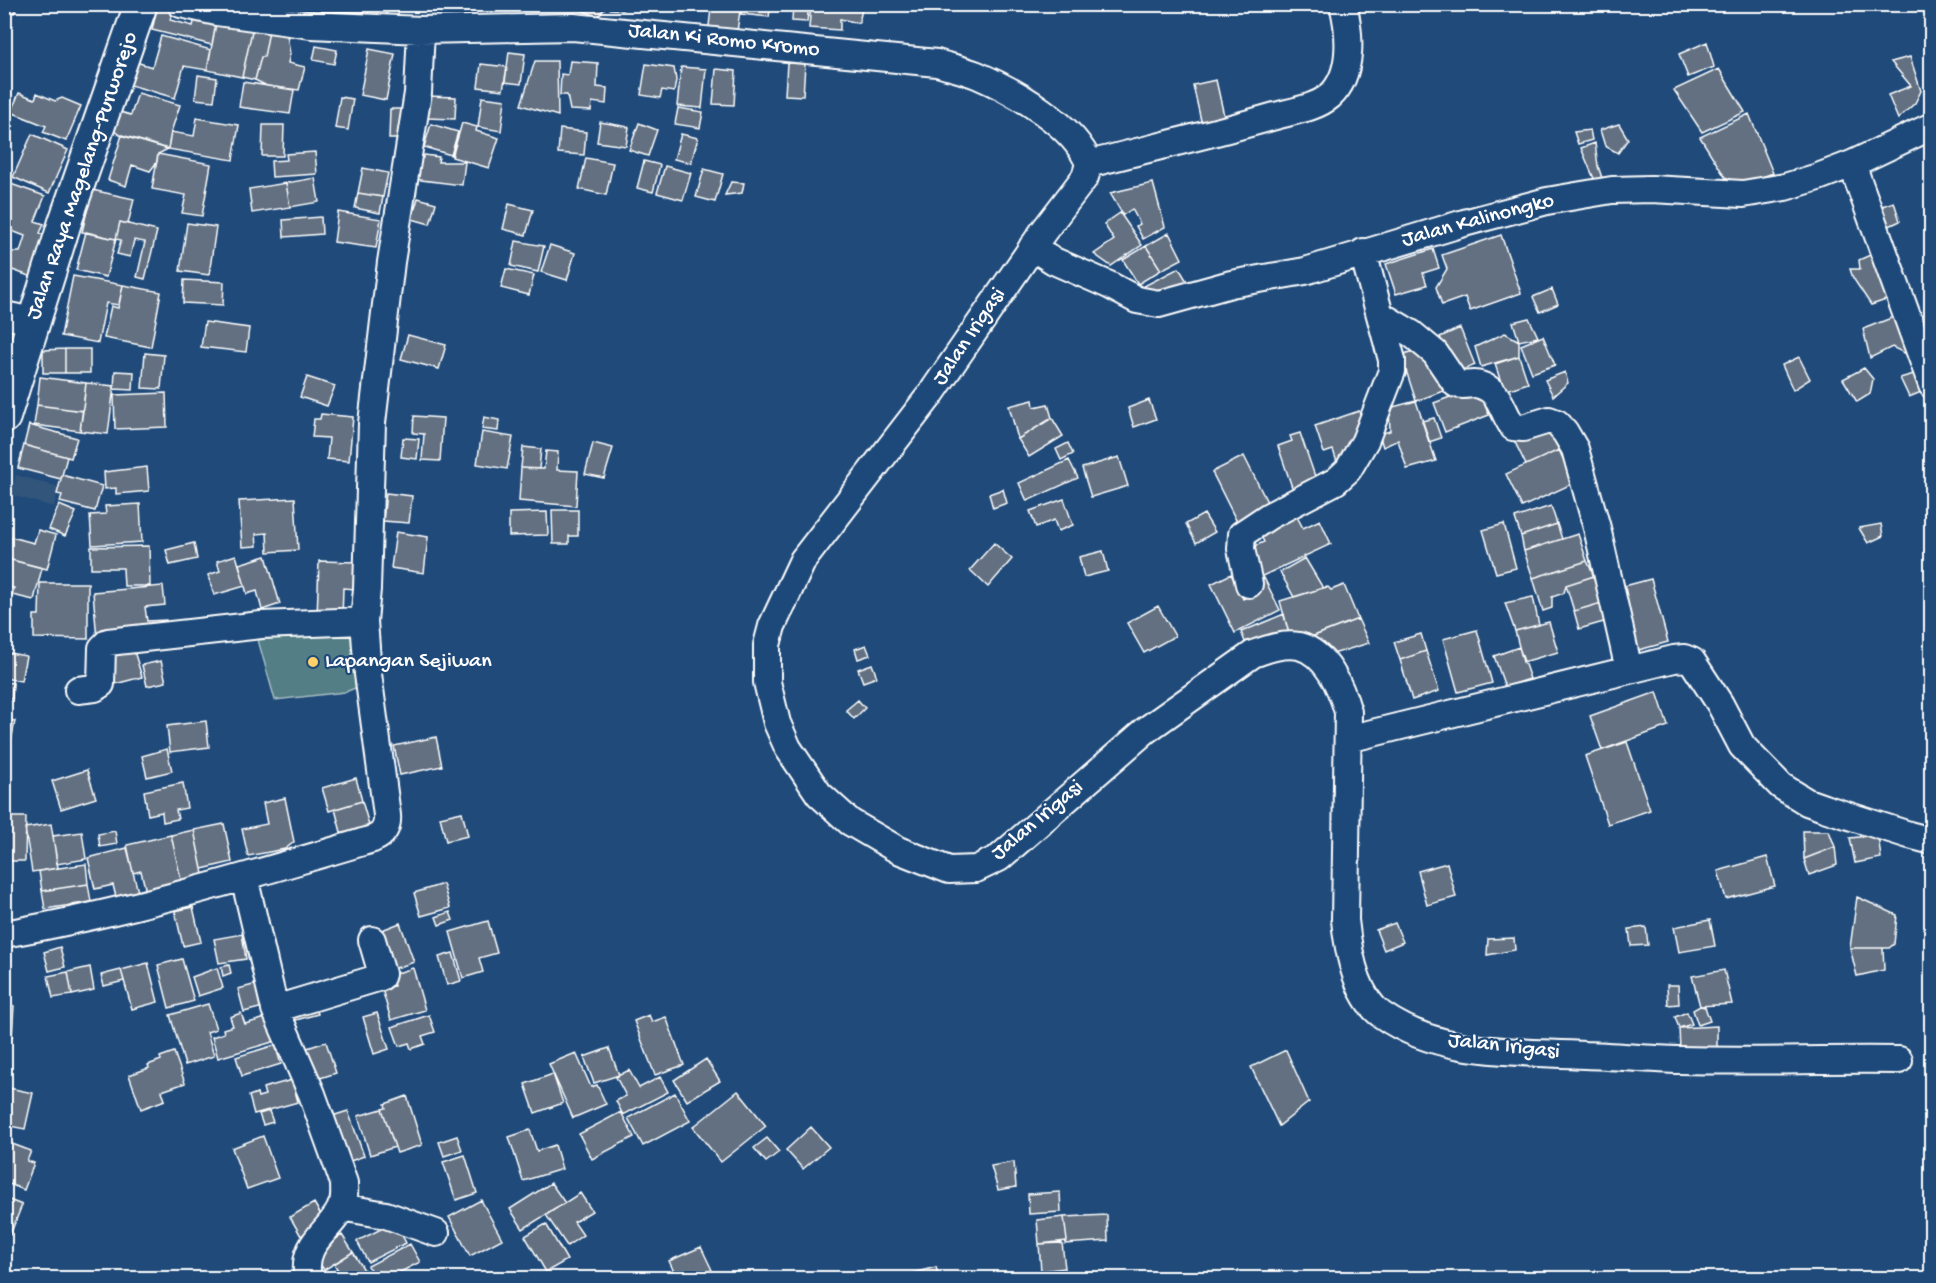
<svg xmlns="http://www.w3.org/2000/svg" width="1936" height="1283" font-family="'Gochi Hand',sans-serif">
	<style>
		.built { fill: #33557c }
		.green { fill: #537e86; stroke: #a9bec2; stroke-width: 1.5 }
		.building { fill: #627081; stroke: #fff; stroke-width: 1.5 }
		.lines { fill: none; stroke-linecap: round; stroke-linejoin: round }
		.minor-casing { stroke: #fff; stroke-width: 30 }
		.major-casing { stroke: #fff; stroke-width: 36 }
		.minor { stroke: #1f4a7a; stroke-width: 26 }
		.major { stroke: #1f4a7a; stroke-width: 32 }
		.poi-dot { fill: #ffd166; stroke: #1f4a7a; stroke-width: 2 }
		.labels { text-anchor: middle; dominant-baseline: central; stroke-width: 4.5; stroke-linejoin: round; paint-order: stroke }
		.street-label { font-size: 22px; fill: #fff; stroke: #1f4a7a }
		.poi-label { font-size: 22px; fill: #fff; stroke: #1f4a7a; text-anchor: start }
	</style>
	<rect width="100%" height="100%" fill="#1f4a7a"/>
	<filter id="ink" filterUnits="userSpaceOnUse"><feTurbulence type="fractalNoise" baseFrequency=".0167" numOctaves="2"/><feDisplacementMap in="SourceGraphic" scale="12" xChannelSelector="R" yChannelSelector="G"/><feConvolveMatrix kernelMatrix="1 2 1 2 8 2 1 2 1" color-interpolation-filters="sRGB"/></filter>
	<g filter="url(#ink)">
		<path class="built" d="M16,475l43,12 -5,20 -43,-12z"/>
		<path class="green" d="M359,630l7,54 -21,8 -70,8 -17,-60z"/>
		<path class="building" d="M4,4h14l-4,9 -10,-4z
			M158,4l16,2 -4,14 23,6 2,-8 21,5 -4,22 -60,-15z
			M337,4h26v9l-26,-2z
			M369,4h18l-1,23 -19,-1z
			M580,4h28l-10,12 -20,-7z
			M611,4h40l-1,5 -26,-4 -1,5 -13,-1z
			M656,4h24l-1,5 -23,-3z
			M704,4h37l-5,34 -28,-4 3,-25 -8,-1z
			M742,4h29l-2,13 -28,-3z
			M793,4h16l-2,18 -15,-1z
			M811,4h52l-4,19 -19,-4v11l-31,-2z
			M217,19l36,7 -11,51 -35,-7z
			M253,26l16,5 -5,26h-3l-6,23 -13,-3z
			M269,31l18,4 3,19 -2,9 17,4 -6,23 -32,-4 -12,-6 6,-23h3z
			M161,36l50,14 -4,20 -23,-4 -9,32 -48,-14 6,-23 19,6z
			M1707,42l7,25 -26,10 -9,-23z
			M316,46l21,4 -3,14 -21,-4z
			M369,49l26,5 -9,46 -26,-5z
			M509,52l16,2 -4,30 -16,-2z
			M1910,57l11,34 -6,12 -17,16 -10,-24 23,-9 -20,-24z
			M535,61h22l1,55 -37,-11z
			M570,61l28,2 -1,24 10,1 -1,16 -14,-2 -1,9 -21,-1 -3,-15h-7l1,-21 7,1z
			M787,63l18,1 -2,32 -18,-1z
			M481,64l26,3 -4,23 -25,-3z
			M646,64l28,4 2,12 -2,12 -12,-2 -2,8 -19,-3z
			M681,67l25,2 -4,39 -25,-2z
			M716,69l20,2 -2,34 -21,-1z
			M1719,69l26,43 -43,20 -28,-42z
			M198,75l19,3 -3,23 -19,-2z
			M1216,80l9,40 -23,5 -9,-40z
			M243,82l51,8 -4,24 -51,-7z
			M19,93l16,6 2,-6 18,8 7,-3 19,8 -15,35 -23,-9 3,-6 -35,-14z
			M138,93l42,12 -9,27 -3,17 -48,-14 -6,-4 6,-19 11,3z
			M427,96l29,1 -1,22 -29,-1z
			M340,97l13,2 -5,31 -13,-2z
			M482,97l23,3 -4,31 -23,-4z
			M678,108l25,4 -3,16 -25,-4z
			M390,109h18l-1,30h-18z
			M1749,114l24,59 -30,11 -18,-7 -25,-40z
			M197,118l42,7 -6,35 -65,-11 3,-17 23,4z
			M600,122l29,5 -3,19 -29,-4z
			M462,123l15,4 -1,4 23,7 -10,30 -37,-11z
			M639,123l18,7 -9,26 -19,-6z
			M431,124l27,8 -7,23 -27,-8z
			M1619,124l9,15 -10,14 -13,-7 -5,-16z
			M263,125h21l-1,31h-21z
			M560,129l26,3 -2,23 -26,-2z
			M1590,130l2,10 -14,4 -4,-12z
			M32,134l36,16 -19,43 -36,-16z
			M681,134l17,4 -7,25 -17,-4z
			M122,135l46,14 -10,5 -1,8 -7,9 -18,-6 -6,21 -18,-6z
			M1595,143l3,23 6,18 -6,4 -17,-40z
			M315,152l2,22 -45,3 -1,-16 16,-1 -1,-6z
			M158,154l53,10 -9,52 -20,-3 4,-18 -34,-6z
			M424,155l15,2 -1,5h27l-3,23 -49,-6 2,-22 8,1z
			M586,158l27,5 -7,32 -27,-6z
			M644,161l16,4 -7,27 -16,-4z
			M665,166l26,7 -8,27 -26,-7z
			M363,168l25,5 -5,24 -25,-4z
			M704,169l19,5 -8,28 -19,-5z
			M315,178l4,24 -29,5 -4,-24z
			M5,182l40,14 -10,25 9,3 -4,9 7,5 -15,39 -28,-10 5,-15h11l5,-16 -21,-8z
			M731,182l13,1 -2,10 -17,2z
			M286,183l4,24 -38,6 -3,-24z
			M1153,183l12,44 -22,12 -7,-13 4,-2 -8,-15 -9,6 -13,-22z
			M92,190l42,9 -6,25 -8,-2 -4,17 -34,-7z
			M358,193l25,4 -3,16 -25,-5z
			M418,198l18,5 -6,21 -18,-5z
			M1894,202l6,19 -17,8 -4,-22z
			M509,204l24,6 -7,25 -23,-6z
			M338,212l43,7 -5,29 -42,-6z
			M1120,213l22,32 -31,21 -17,-12 20,-14 -10,-16z
			M321,217l1,17 -38,3 -1,-17z
			M120,222l37,9 -12,48 -8,-2 8,-35 -11,-2 -4,17 -13,-3 4,-14 -5,-1z
			M187,223l29,4 -7,48 -29,-4z
			M86,232l30,7 -10,38 -30,-7z
			M1169,233l13,26 -21,11 -15,-24z
			M1501,235l20,58 -51,18 -5,-14 -23,8 -6,-18 11,-18 -5,-14z
			M516,241l28,5 -6,26 -27,-6z
			M550,245l25,8 -8,27 -26,-8z
			M1146,246l15,24 -23,14 -15,-24z
			M1433,249l6,19 -16,5 4,12 -31,9 -10,-30z
			M1879,251l13,47 -21,7 -18,-27 -3,-9h10l-1,-9z
			M1179,268l9,15 -36,19 -8,-16z
			M506,269l28,6 -5,20 -28,-7z
			M73,276l50,9 -4,20 -13,-2 -8,40 -37,-7z
			M184,280l40,2 -1,23 -40,-2z
			M123,285l38,7 -10,55 -47,-9 7,-32 7,2z
			M1552,289l6,15 -18,8 -7,-15z
			M1932,312v31l-7,2 -9,-28z
			M1899,315l16,43 -23,-11 -22,11 -7,-29z
			M1529,318l9,19 -19,4 -6,-19z
			M205,322l44,6 -3,24 -45,-5z
			M1460,328l15,37 -20,8 -15,-36z
			M1505,333l14,8v15l-38,11 -6,-20z
			M408,335l38,10 -7,24 -38,-10z
			M1543,336l12,29 -23,8 -11,-28z
			M1422,348l21,43 -27,10 -15,-46z
			M65,349v24h-22v-23z
			M65,349h25v24h-25z
			M145,353l19,2 -3,34 -19,-1z
			M1519,356l9,27 -24,8 -9,-27z
			M1799,357l11,22 -17,11 -11,-25z
			M1864,368l9,11 -3,15 -13,8 -14,-23z
			M115,371l19,1 -1,18 -19,-1z
			M1924,371l2,19 -17,7 -9,-19z
			M1565,372l3,11 -15,13 -8,-16z
			M40,377l46,6 -3,28 -46,-6z
			M307,377l28,9 -8,20 -27,-9z
			M86,383l28,3 -6,48 -28,-3z
			M1474,388l8,11 7,16 -44,17 -11,-29z
			M166,393l1,34 -52,2 -1,-34z
			M1033,400l1,7 14,-3 4,14 -34,21 -9,-33z
			M1149,400l7,19 -22,8 -6,-19z
			M1416,401l20,60 -29,8 -9,-29 -15,7 -4,-13 11,-3 -1,-23z
			M37,405l46,6 -3,20 -46,-6z
			M1359,411l6,19 -13,5 4,15 -18,15 -5,-15 -9,3 -9,-27z
			M321,414l32,3 -4,44 -22,-2 2,-21 -17,-1 2,-18h6z
			M414,416l29,2 -3,43 -18,-1 2,-26 -11,-1z
			M484,417l15,3 -1,11 -16,-2z
			M1052,418l11,18 -34,21 -11,-18z
			M1434,418l7,20 -12,4 -7,-21z
			M29,425l48,13 -6,20 -47,-13z
			M1547,425l12,25 -33,15 -12,-25z
			M482,432l31,5 -6,32 -30,-5z
			M1300,433l18,52 -24,8 -16,-47 14,-5 -2,-5z
			M403,438l16,1 -2,20 -16,-2z
			M593,443l20,5 -9,30 -19,-4z
			M1068,443l5,11 -12,6 -5,-11z
			M24,445l43,12 -6,22 -43,-11z
			M523,447l18,2 -2,20 -18,-1z
			M1559,450l15,33 -52,24 -16,-33z
			M546,451l12,1 -1,18 21,1 -2,35 -57,-5 2,-33 23,1z
			M1244,456l28,56 -32,16 -28,-56z
			M1119,457l9,29 -37,11 -9,-29z
			M1069,460l9,18 -51,23 -8,-18z
			M147,467l2,24 -33,3v-6l-11,1 -1,-17z
			M62,475l40,11 -7,25 -35,-9 2,-7 -5,-1z
			M1003,489l4,14 -14,5 -4,-14z
			M386,493l26,3 -3,27 -26,-2z
			M295,498l3,52 -30,2 -1,-19 -11,1 1,12 -15,1 -3,-46z
			M1064,499l9,26 -15,6 -4,-11 -18,7 -6,-16z
			M140,504l2,38 -50,3 -2,-30 16,-1 -1,-8z
			M59,505l17,7 -11,24 -16,-7z
			M1551,506l6,18 -36,12 -6,-18z
			M552,510h26v26h-9v8h-16z
			M547,512l1,23 -39,1v-23z
			M1295,513l8,15 17,-8 11,24 -73,34 -12,-28 18,-8 -6,-12z
			M1204,514l11,18 -19,11 -10,-19z
			M1504,524l12,44 -20,5 -13,-43z
			M1557,524l5,15 -38,12 -3,-15z
			M1881,524l2,12 -15,7 -9,-15z
			M38,530l18,5 -9,34 -43,-11v-23l30,8z
			M396,532l32,5 -4,36 -33,-5z
			M1578,534l9,27 -54,17 -9,-27z
			M194,543l3,16 -27,6 -4,-15z
			M994,543l18,16 -24,28 -18,-17z
			M149,546l1,40h-26l-1,-18h-32v-21z
			M1103,551l5,20 -24,6 -5,-20z
			M236,555l9,31 -31,9 -6,-20 12,-4 -3,-10z
			M266,556l14,48 -18,6 -5,-19 -10,3 -8,-30z
			M4,558l38,10 -8,32 -22,-5 2,-7 -10,-2z
			M1305,558l18,30 -29,9 -14,-25z
			M319,561l38,1 -1,27 -13,-1 -1,31 -25,-1z
			M1587,561l7,15 -28,9 -2,8 -12,4v11l-9,3 -10,-33z
			M1231,574l12,25 16,-8 -4,-9 9,-4 16,32 -45,23 -24,-49z
			M1594,576l8,27 -28,8 -8,-26z
			M1651,579l17,63 -33,9 -18,-63z
			M40,583h48v56l-54,-1v-23h5z
			M1344,585l14,34 -59,23 -10,-8 -9,-33 43,-13 5,-1 3,3z
			M163,586l2,19 -20,2 2,14 19,-1 1,12 -70,7 -4,-47z
			M1533,597l6,28 -24,6 -10,-28z
			M1602,603l5,18 -28,8 -5,-18z
			M1158,606l17,30 -31,17 -17,-30z
			M1284,614l5,20 -41,15 -7,-17z
			M1358,619l11,24 -46,14 -20,-17z
			M1549,622l9,30 -35,10 -8,-31z
			M1477,630l15,53 -34,9 -15,-53z
			M1421,634l5,17 -26,9 -6,-18z
			M866,645l4,10 -12,4 -3,-10z
			M1519,647l11,32 -25,8 -11,-31z
			M134,651l8,26 -27,7 -7,-26z
			M1426,651l13,40 -27,9 -12,-40z
			M4,652l22,4 -5,25 -17,-3z
			M161,661l5,21 -19,4 -5,-21z
			M872,664l5,13 -14,5 -5,-13z
			M4,682l9,1 -1,16 -8,-1z
			M1657,692l11,34 -66,24 -12,-34z
			M858,700l7,8 -11,11 -8,-9z
			M4,719l11,2 -5,26 -6,-1z
			M206,721l3,26 -39,5 -3,-26z
			M436,737l6,29 -42,9 -6,-29z
			M1627,742l23,68 -42,14 -23,-68z
			M167,749l5,22 -25,6 -5,-21z
			M87,770l9,28 -35,11 -9,-28z
			M356,778l6,23 -33,10 -7,-23z
			M183,783l4,25 -11,2 2,9 -15,3 -1,-10 -14,3 -4,-24z
			M285,798l9,44 -9,7 -37,7 -6,-27 25,-5 -4,-21z
			M362,801l9,31 -28,8 -8,-31z
			M462,812l6,24 -22,5 -6,-24z
			M4,817h22l-1,44h-21z
			M51,824l7,44 -26,4 -7,-44z
			M224,824l8,38 -30,7 -8,-39z
			M194,830l10,49 -22,5 -11,-49z
			M115,831l2,13 -17,3 -2,-13z
			M1803,831h26l6,16 -31,12z
			M82,832l4,27 -29,5 -4,-28z
			M171,835l11,49 -36,8 -5,-21 -8,2 -6,-28z
			M1878,835l3,23 -26,5 -5,-25z
			M1835,847l2,18 -28,10 -5,-16z
			M127,848l13,52 -22,5 -5,-20 -18,4 -7,-31z
			M1767,857l8,29 -49,13 -8,-28z
			M1447,863l9,34 -29,8 -9,-34z
			M86,864l2,20 -46,7 -3,-20z
			M88,884l3,18 -46,7 -3,-18z
			M443,884l7,24 -29,8 -7,-23z
			M1857,897l40,18 -3,29 -5,4h-39z
			M193,907l8,35 -18,4 -8,-35z
			M450,912l3,8 -14,5 -3,-8z
			M1710,920l5,26 -36,6 -5,-25z
			M488,921l9,32 -18,5 4,14 -20,6 -13,-46z
			M400,923l14,39 -27,9 -13,-38z
			M1395,923l8,19 -19,8 -8,-20z
			M1646,927l2,18 -17,1 -2,-17z
			M242,934l4,25 -27,4 -5,-24z
			M1514,938l1,12 -28,5 1,-16z
			M60,947l5,20 -16,4 -5,-19z
			M1850,948h33l1,22 -27,6z
			M453,953l8,28 -14,4 -8,-28z
			M182,959l12,42 -25,7 -11,-43z
			M148,963l10,39 -26,7 -11,-39z
			M229,965l2,8 -8,3 -2,-9z
			M90,967l4,23 -22,5 -4,-23z
			M217,968l6,20 -25,8 -6,-19z
			M413,968l12,42 -34,10 -9,-31 12,-3 -3,-11z
			M121,970l3,11 -20,5 -3,-11z
			M1724,970l8,34 -32,2 -8,-30z
			M68,972l4,23 -19,3 -5,-22z
			M261,983l6,23 -23,6 -6,-23z
			M1667,985h11l1,19 -11,1z
			M315,1002l3,12 -33,9 -3,-12z
			M208,1004l8,25 -9,3 7,24 -29,9 -15,-50z
			M4,1005l10,1 -2,31h-8z
			M1700,1006l5,1 5,14 -12,4 -5,-15z
			M1687,1012l5,12 -13,4 -4,-11z
			M241,1013l4,11 24,-7 7,24 -58,17 -6,-21 12,-4 -1,-4 10,-3 -3,-9z
			M377,1013l12,36 -15,5 -11,-37z
			M429,1015l6,17 -13,4 3,8 -14,5 -2,-6 -10,3 -7,-19z
			M649,1015l3,7 14,-5 18,48 -29,10 -21,-54z
			M1717,1026v22l-37,1 -1,-21z
			M326,1042l10,31 -25,8 -10,-31z
			M275,1045l6,19 -39,12 -6,-19z
			M609,1048l10,27 -25,8 -10,-26z
			M1286,1050l23,52 -30,24 -28,-59z
			M174,1052l11,31 -23,8 3,9 -24,9 -12,-34 20,-7 -1,-3 13,-5 -1,-3z
			M576,1053l15,34 6,-2 9,19 -33,14 -24,-54z
			M706,1059l14,22 -33,20 -13,-21z
			M629,1070l10,18 21,-11 8,15 -45,23 -7,-14 10,-5 -10,-19z
			M553,1074l10,29 -28,10 -10,-29z
			M292,1080l6,22 -44,12 -5,-18 8,-3 1,4 7,-2 -2,-7z
			M9,1088l24,5 -8,36 -21,-4v-26h3z
			M738,1091l28,35 -45,36 -28,-35z
			M675,1093l15,28 -47,25 -15,-28z
			M407,1096l15,49 -25,8 -15,-44 4,-1 -1,-4z
			M382,1109l13,38 -25,8 -12,-39z
			M269,1111l4,11 -10,3 -4,-11z
			M348,1111l16,45 -19,7 -16,-46z
			M621,1112l13,25 -42,22 -13,-25z
			M811,1127l18,20 -26,22 -17,-19z
			M530,1130l7,21 18,-6 7,24 -39,12 -14,-44z
			M263,1136l15,42 -31,11 -15,-41z
			M457,1136l5,14 -18,6 -5,-14z
			M767,1138l12,14 -13,10 -12,-14z
			M7,1142l24,9 -4,10 7,2 -10,27 -20,-8v-34z
			M465,1155l12,38 -21,7 -13,-38z
			M1014,1162l2,25 -18,3 -7,-24z
			M551,1183l14,20 -42,26 -13,-20z
			M1060,1192l1,20 -32,2 -1,-20z
			M580,1193l12,18 -18,11 9,13 -16,11 -21,-31z
			M4,1198l18,7 -12,30 -6,-3z
			M481,1200l21,39 -32,17 -21,-39z
			M314,1203l11,19 -24,14 -11,-19z
			M1107,1215l1,26 -43,3 2,-3 -3,-24z
			M1064,1217l3,24 -28,3 -2,-24z
			M395,1222l11,21 -38,19 -11,-21z
			M546,1224l21,36 -21,12 -21,-36z
			M342,1235l11,17 -29,18 -11,-17z
			M1062,1243l3,25 -24,3 -2,-27z
			M410,1244l10,18 -31,16h-15l-6,-12z
			M701,1247l11,23 -19,8h-16l-8,-17z
			M353,1252l16,26h-26l-9,-14z
			M936,1267l3,11h-32l-1,-3z
			M336,1270l5,8h-20z"/>
		<g class="lines">
			<defs>
				<path id="minor" d="M181,4l36,8 94,13 110,5 152,-3 364,36c13,4 27,7 40,12 37,16 98,50 112,89
					M1089,164l-4,13 -42,55 -112,162 -128,166 -31,66 -5,19v37l10,41 11,25 31,46 31,28 48,28 51,20 27,-1 23,-11 147,-128 107,-76c14,-5 30,-11 46,-8 27,7 42,41 49,66l-3,208c3,29 11,77 37,95 58,41 135,36 203,40 31,1 63,4 95,5 73,2 146,-1 219,0
					M1089,164c62,-16 124,-30 186,-48 18,-5 41,-8 55,-20 24,-22 20,-64 13,-92
					M1852,164l80,221
					M1032,247l22,14 55,24 28,15 22,4 72,-20 74,-13 159,-48 83,-22 35,-6 30,-5 39,-1 92,5 42,-7 33,-10 34,-13 80,-38
					M4,315l29,6
					M1380,315l32,19 23,19 21,31c8,3 16,-2 24,1 21,6 22,27 33,42l10,1 26,-8 8,3 8,9 10,17 22,79 32,142
					M1249,584l-8,-35 1,-15 27,-18 67,-35 12,-11 17,-29 27,-70v-11l-29,-108
					M78,690l17,-2 6,-4 1,-36 6,-6 153,-17 103,-4
					M1348,739l326,-80 10,-1 8,3 28,43 22,42 39,40 26,16 17,6 85,27 23,6
					M244,877l31,132 37,85 32,89c0,7 1,13 -1,20 -9,28 -43,37 -35,75
					M4,934c126,-22 248,-59 369,-95 11,-4 15,-13 14,-24l-19,-141 -4,-53 3,-32 5,-166 19,-161 27,-169 3,-63
					M275,1009l106,-32 1,-3 -10,-34
					M341,1207l45,8 50,18"/>
				<path id="major" d="M4,417l61,-195 76,-218"/>
			</defs>
			<use href="#minor" class="minor-casing"/>
			<use href="#major" class="major-casing"/>
			<use href="#minor" class="minor"/>
			<use href="#major" class="major"/>
		</g>
	</g>
	<circle class="poi-dot" cx="313" cy="662" r="6"/>
	<g class="labels">
		<g class="street-label">
			<text transform="translate(724 41) rotate(6)">Jalan Ki Romo Kromo</text>
			<text transform="translate(83 176) rotate(-71)">Jalan Raya Magelang-Purworejo</text>
			<text transform="translate(1478 221) rotate(-15)">Jalan Kalinongko</text>
			<text transform="translate(970 337) rotate(-56)">Jalan Irigasi</text>
			<text transform="translate(1038 821) rotate(-40)">Jalan Irigasi</text>
			<text transform="translate(1504 1047) rotate(6)">Jalan Irigasi</text>
		</g>
		<g class="poi-label">
			<text x="325" y="662">Lapangan Sejiwan</text>
		</g>
	</g>
	<rect width="1936" height="1283" fill="none" stroke="#1f4a7a" stroke-width="24"/>
	<rect x="12" y="12" width="1912" height="1259" fill="none" stroke="#fff" stroke-width="2" filter="url(#ink)"/>
</svg>
